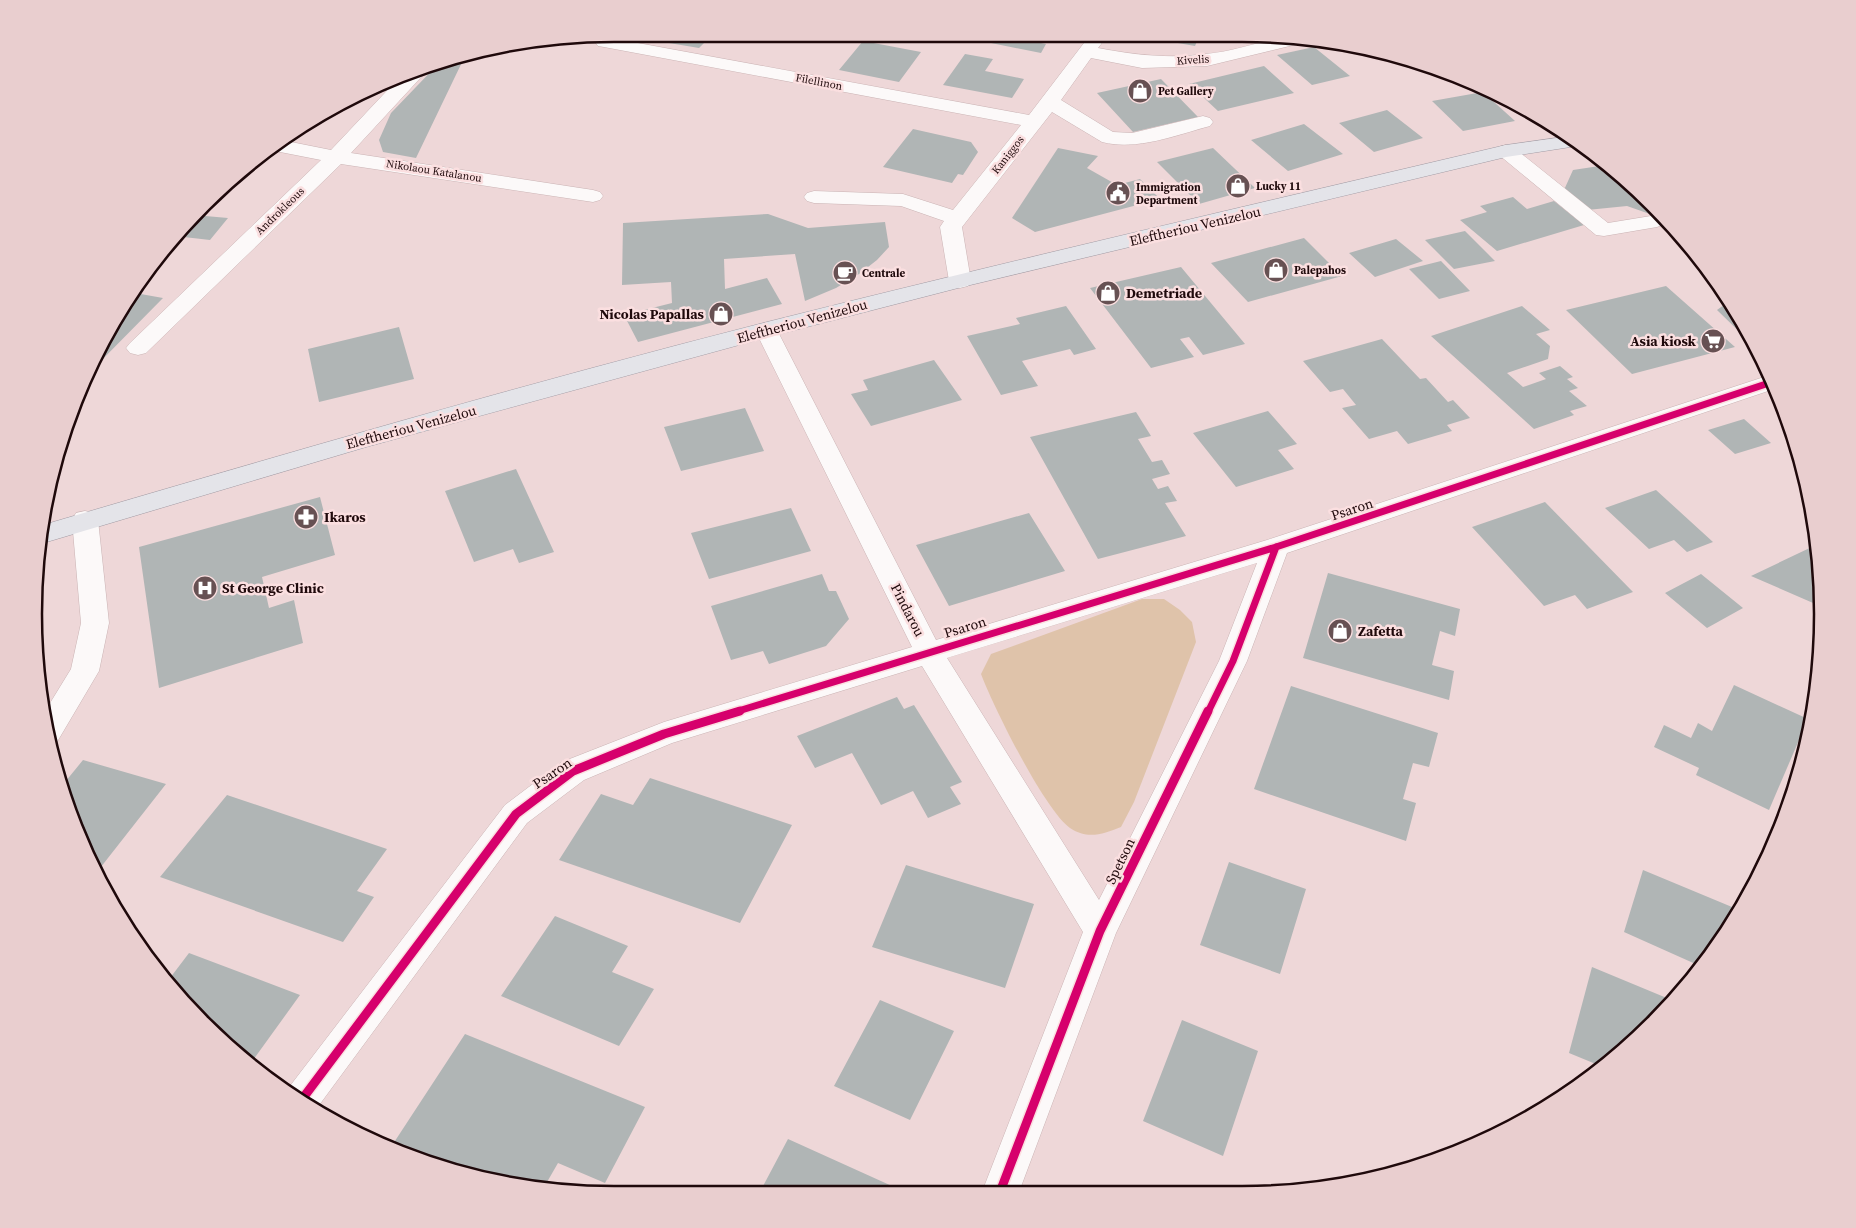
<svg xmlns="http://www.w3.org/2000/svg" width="1856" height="1228" font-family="'Source Serif 4',serif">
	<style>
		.green { fill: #dfc3aa }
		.building { fill: #b0b5b5 }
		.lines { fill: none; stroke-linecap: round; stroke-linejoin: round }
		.minor-casing { stroke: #cab3b4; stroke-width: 1 }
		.major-casing { stroke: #a09aa3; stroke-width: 1 }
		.minor { fill: #fcf9f9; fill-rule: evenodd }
		.major { fill: #e4e4e9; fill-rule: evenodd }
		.cycleway-far1-casing { stroke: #fbdfe0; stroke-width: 10 }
		.cycleway-casing { stroke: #fbdfe0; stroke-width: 12 }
		.cycleway-far1 { stroke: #d6006c; stroke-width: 7 }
		.cycleway { stroke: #d6006c; stroke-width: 9 }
		.labels { text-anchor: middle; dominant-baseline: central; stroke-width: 5; stroke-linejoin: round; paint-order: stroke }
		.far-street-label { font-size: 11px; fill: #1f090b; stroke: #fbdfe0 }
		.far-poi-label { font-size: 11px; font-weight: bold; fill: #1f090b; stroke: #fbdfe0; text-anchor: start }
		.street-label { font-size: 14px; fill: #1f090b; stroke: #fbdfe0 }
		.poi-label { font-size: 14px; font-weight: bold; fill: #1f090b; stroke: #fbdfe0; text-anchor: start }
		.rim { fill: none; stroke: #1f090b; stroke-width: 2.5 }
	</style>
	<rect width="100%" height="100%" fill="#eed7d8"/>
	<path class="green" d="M1142,599h22l16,11 12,12 4,20 -62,160 -13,25c-18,7 -33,13 -51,1 -26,-19 -77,-122 -89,-154l10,-20z"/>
	<path class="building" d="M667,39h41l-9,9 -36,-6z
		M994,39h45l-3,3 10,2 -5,9 -50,-10z
		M1155,39h43l-3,7z
		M863,41l58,11 -22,30 -60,-12z
		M1314,47l36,29 -38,9 -35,-30z
		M1387,53l5,1 31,11 -15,3z
		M965,54l28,5 -8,12 39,8 -12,19 -69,-13z
		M465,56l-49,102 -33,-6 -4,-12 12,-27 49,-51z
		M1264,66l30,27 -76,18 -29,-27z
		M1161,79l37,38 -65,15 -36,-39z
		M1483,92l32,29 -52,10 -31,-30z
		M1387,110l36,28 -49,14 -35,-29z
		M314,121l-15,13 -9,-1z
		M1304,124l39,30 -55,17 -37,-31z
		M913,129l58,13 7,10 -15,23 -5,-1 -6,9 -69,-16z
		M1058,148l40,8 -11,12 30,17 23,-6 20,20 -125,33 -23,-14z
		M1213,148l42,40 -56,16 -42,-42z
		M1606,165l19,13 39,41 -37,-13 -40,4 -23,-20 9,-20z
		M1513,197l14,12 27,-8 30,24 -87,26 -37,-31 27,-8 -7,-6z
		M768,214l40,14 77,-6 4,25 -12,13 -18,14 -23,14 -31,13 -10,-47 -71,5 1,30 42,-11 15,26 -144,38 -14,-27 48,-12 -1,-21 -49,3 1,-62z
		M194,215l34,3 -18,22 -35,-4z
		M1465,231l30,30 -41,8 -29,-29z
		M1304,238l38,38 -94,26 -37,-39z
		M1396,239l27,22 -48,16 -26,-24z
		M1441,261l29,30 -31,8 -30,-30z
		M1181,267l64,77 -42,11 -14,-18 -9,2 14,18 -43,11 -61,-80z
		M1666,286l69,61 -103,27 -66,-64z
		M135,293l28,5 -73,74v-1z
		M1728,302l27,43 -1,1 -37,-36z
		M1066,306l30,43 -22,6 -4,-6 -48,12 16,25 -37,9 -34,-59 53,-12 -4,-6z
		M1522,306l28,24 -14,4 14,12 -2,13 -41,14 16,14 23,-8 -7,-6 21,-7 13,11 -6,2 11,9 -9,3 18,15 -17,5 4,4 -40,14 -103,-93z
		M399,327l15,52 -95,23 -11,-53z
		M1382,339l38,40 6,-1 22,24 5,-2 17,18 -23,7 5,6 -44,13 -11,-13 -28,8 -27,-31 14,-3 -13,-16 -13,3 -27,-31z
		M934,360l28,40 -91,26 -20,-32 17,-4 -5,-10z
		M745,408l19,43 -83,20 -17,-44z
		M1268,411l29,33 -19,6 16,19 -58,18 -43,-54z
		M1136,412l15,24 -13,3 14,23 10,-2 8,14 -18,5 6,10 10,-3 9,15 -12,2 21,33 -88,23 -68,-122z
		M1744,419l27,24 -36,11 -27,-24z
		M516,469l38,83 -35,11 -6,-14 -39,13 -29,-71z
		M1656,490l57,52 -26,10 -13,-12 -25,9 -44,-41z
		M320,497l15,58 -73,22 7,31 25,-8 9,43 -144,45 -20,-141z
		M1545,502l88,90 -46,17 -12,-14 -31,11 -72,-79z
		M791,508l20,43 -102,28 -18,-46z
		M1029,513l36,58 -116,35 -33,-61z
		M1816,545l5,31 -1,30 -69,-30z
		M1328,573l132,36 -5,27 -15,-5 -8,34 22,6 -5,29 -146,-42z
		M822,574l7,17h7l13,28 -23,27 -57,18 -6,-13 -32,9 -20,-54z
		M1701,574l42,34 -36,20 -42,-35z
		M1734,685l74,34 -39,91 -73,-35 3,-7 -45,-21 10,-22 27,13 7,-15 14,8z
		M1291,686l147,47 -9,34 -16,-4 -10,36 13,4 -10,38 -152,-52z
		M897,697l7,12 10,-4 48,77 -12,5 11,17 -33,14 -15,-27 -32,14 -29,-52 -37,15 -18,-32z
		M83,760l83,24 -69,88 -32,-71 -4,-14z
		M650,778l142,47 -52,98 -181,-63 42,-66 32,11z
		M227,795l160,54 -30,42 17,6 -31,45 -183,-65z
		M1229,862l77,27 -26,85 -80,-29z
		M906,865l128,39 -29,84 -133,-41z
		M1643,870l89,37 -6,23 -26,36 -76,-34z
		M555,916l73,30 -16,26 42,17 -35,57 -118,-50z
		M189,953l111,42 -49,68 -20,-13 -64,-68z
		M1592,967l82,34 -71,66 -34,-14z
		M880,1000l74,31 -44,89 -76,-34z
		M1182,1020l76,31 -35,105 -80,-35z
		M465,1034l180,73 -40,76 -47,-20 -15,26h-5l-74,-15 -73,-27z
		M788,1139l115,52 -142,-1z"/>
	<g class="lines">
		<defs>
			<path id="minor" d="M597,39h19l413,76 58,-76h18l-7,9c36,7 72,11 108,6 36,-3 61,-18 99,-15l-3,4 -95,23 -65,2 -51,-10 -30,42 52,32 19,1 71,-17 7,2 3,4 -3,4c-34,9 -73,25 -108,16l-50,-30 -90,115 9,54 -3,5 -8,2 -8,-2 -3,-5 -9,-54 4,-6 -43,-15 -87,-3 -7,-2 -3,-4 3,-4 7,-2 89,3 50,16 68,-85 -417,-78 -6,-1 -3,-4z
				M424,66l2,4 -2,4 -73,79 242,37 7,2 3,4 -3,4 -7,2 -252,-38 -195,189 -8,2 -8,-2 -4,-5 4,-5 191,-183 -51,-10 11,-10 50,10 67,-71z
				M1506,145l7,2 95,76 49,-8 10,8 -10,4 -53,9 -8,-1 -97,-80 -3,-4 3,-4z
				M766,323l8,2 3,5 159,310 331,-100 497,-163 5,-2 5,14 -487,164 -40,108 -131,272 -97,259h-37l101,-260 -161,-266 -250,77 -88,37 -57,43 -210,285 -28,-19 1,-3 215,-281 57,-43 102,-40 248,-75 -157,-317 3,-5zM1257,563l-38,98 -120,239 -152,-242z
				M85,511l9,2 4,7 11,103 -10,48 -42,71 -7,3 -6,-32 27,-44 10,-46 -9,-103 4,-7z"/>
			<path id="major" d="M1564,137l13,9 -71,11 -544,130 -190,49 -406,111 -326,97 3,-19c241,-71 481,-141 724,-203 246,-62 493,-119 739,-177z"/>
		</defs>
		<use href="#minor" class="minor-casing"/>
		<use href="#major" class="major-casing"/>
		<use href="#minor" class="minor"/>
		<use href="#major" class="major"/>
		<defs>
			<path id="cycleway-far1" d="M735,712l541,-165 496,-165
				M1208,712l25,-51 43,-114"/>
			<path id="cycleway" d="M303,1098l213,-284 57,-43 91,-37 76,-23
				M1000,1192l100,-261 108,-220"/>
		</defs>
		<use href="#cycleway-far1" class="cycleway-far1-casing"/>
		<use href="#cycleway" class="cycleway-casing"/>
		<use href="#cycleway-far1" class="cycleway-far1"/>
		<use href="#cycleway" class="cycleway"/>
	</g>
	<defs>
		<symbol id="shop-disc" viewBox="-11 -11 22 22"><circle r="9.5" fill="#675153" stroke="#fbdfe0"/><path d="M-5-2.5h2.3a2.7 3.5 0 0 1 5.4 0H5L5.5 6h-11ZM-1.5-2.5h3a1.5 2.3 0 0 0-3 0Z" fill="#fff"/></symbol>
		<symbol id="civic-disc" viewBox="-11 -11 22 22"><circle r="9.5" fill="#675153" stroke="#fbdfe0"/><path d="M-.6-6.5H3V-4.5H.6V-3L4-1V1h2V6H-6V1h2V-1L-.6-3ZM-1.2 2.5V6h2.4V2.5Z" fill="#fff"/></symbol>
		<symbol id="cafe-disc" viewBox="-11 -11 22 22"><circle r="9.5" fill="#675153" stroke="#fbdfe0"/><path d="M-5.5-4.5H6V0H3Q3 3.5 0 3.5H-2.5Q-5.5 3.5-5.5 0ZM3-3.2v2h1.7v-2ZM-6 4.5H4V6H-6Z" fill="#fff"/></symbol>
		<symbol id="supermarket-disc" viewBox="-11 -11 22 22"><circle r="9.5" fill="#675153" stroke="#fbdfe0"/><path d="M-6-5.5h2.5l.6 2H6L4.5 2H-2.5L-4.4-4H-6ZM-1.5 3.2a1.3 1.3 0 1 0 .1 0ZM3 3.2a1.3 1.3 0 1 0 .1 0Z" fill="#fff"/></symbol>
		<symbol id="pharmacy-disc" viewBox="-11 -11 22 22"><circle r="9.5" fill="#675153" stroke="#fbdfe0"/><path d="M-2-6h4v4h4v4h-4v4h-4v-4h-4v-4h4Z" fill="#fff"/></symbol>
		<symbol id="hospital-disc" viewBox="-11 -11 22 22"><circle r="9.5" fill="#675153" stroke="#fbdfe0"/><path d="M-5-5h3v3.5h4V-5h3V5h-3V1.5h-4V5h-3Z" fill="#fff"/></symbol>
	</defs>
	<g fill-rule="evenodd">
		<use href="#shop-disc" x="1126" y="77" width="28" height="28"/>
		<use href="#shop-disc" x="1224" y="172" width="28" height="28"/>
		<use href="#civic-disc" x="1104" y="179" width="28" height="28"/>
		<use href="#shop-disc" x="1262" y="256" width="28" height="28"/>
		<use href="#cafe-disc" x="831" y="259" width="28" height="28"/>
		<use href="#shop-disc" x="1094" y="279" width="28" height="28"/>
		<use href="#shop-disc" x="707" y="300" width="28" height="28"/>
		<use href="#supermarket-disc" x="1699" y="327" width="28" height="28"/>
		<use href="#pharmacy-disc" x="292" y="503" width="28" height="28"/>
		<use href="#hospital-disc" x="191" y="574" width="28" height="28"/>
		<use href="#shop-disc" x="1326" y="617" width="28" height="28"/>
	</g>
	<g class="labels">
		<g class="far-street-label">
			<text transform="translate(1193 60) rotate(-4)">Kivelis</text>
			<text transform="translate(819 82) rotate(11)">Filellinon</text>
			<text transform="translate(1008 155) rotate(-52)">Kaniggos</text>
			<text transform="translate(434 171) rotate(9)">Nikolaou Katalanou</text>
			<text transform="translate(280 211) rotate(-44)">Androkleous</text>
		</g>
		<g class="far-poi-label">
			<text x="1158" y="91">Pet Gallery</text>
			<text x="1256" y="186">Lucky 11</text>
			<text x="1136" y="187">Immigration<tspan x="1136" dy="13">Department</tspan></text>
			<text x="1294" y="270">Palepahos</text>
			<text x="862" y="273">Centrale</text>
		</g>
		<g class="street-label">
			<text transform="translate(1195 226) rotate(-13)">Eleftheriou Venizelou</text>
			<text transform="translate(802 321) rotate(-15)">Eleftheriou Venizelou</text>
			<text transform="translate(411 427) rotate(-15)">Eleftheriou Venizelou</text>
			<text transform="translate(1352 509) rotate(-18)">Psaron</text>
			<text transform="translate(908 610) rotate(63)">Pindarou</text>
			<text transform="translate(965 627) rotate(-17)">Psaron</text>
			<text transform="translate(552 773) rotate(-34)">Psaron</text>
			<text transform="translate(1120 861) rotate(-64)">Spetson</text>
		</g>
		<g class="poi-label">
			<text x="1126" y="293">Demetriade</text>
			<text x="704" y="314" text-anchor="end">Nicolas Papallas</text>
			<text x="1696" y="341" text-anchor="end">Asia kiosk</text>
			<text x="324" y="517">Ikaros</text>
			<text x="222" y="588">St George Clinic</text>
			<text x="1358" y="631">Zafetta</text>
		</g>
	</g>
	<path d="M0 0H1856V1228H0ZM614 42H1242A572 572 0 0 1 1814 614V614A572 572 0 0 1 1242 1186H614A572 572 0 0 1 42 614V614A572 572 0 0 1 614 42Z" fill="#e9cecf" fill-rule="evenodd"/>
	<path class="rim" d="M614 42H1242A572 572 0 0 1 1814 614V614A572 572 0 0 1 1242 1186H614A572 572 0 0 1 42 614V614A572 572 0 0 1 614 42Z"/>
</svg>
